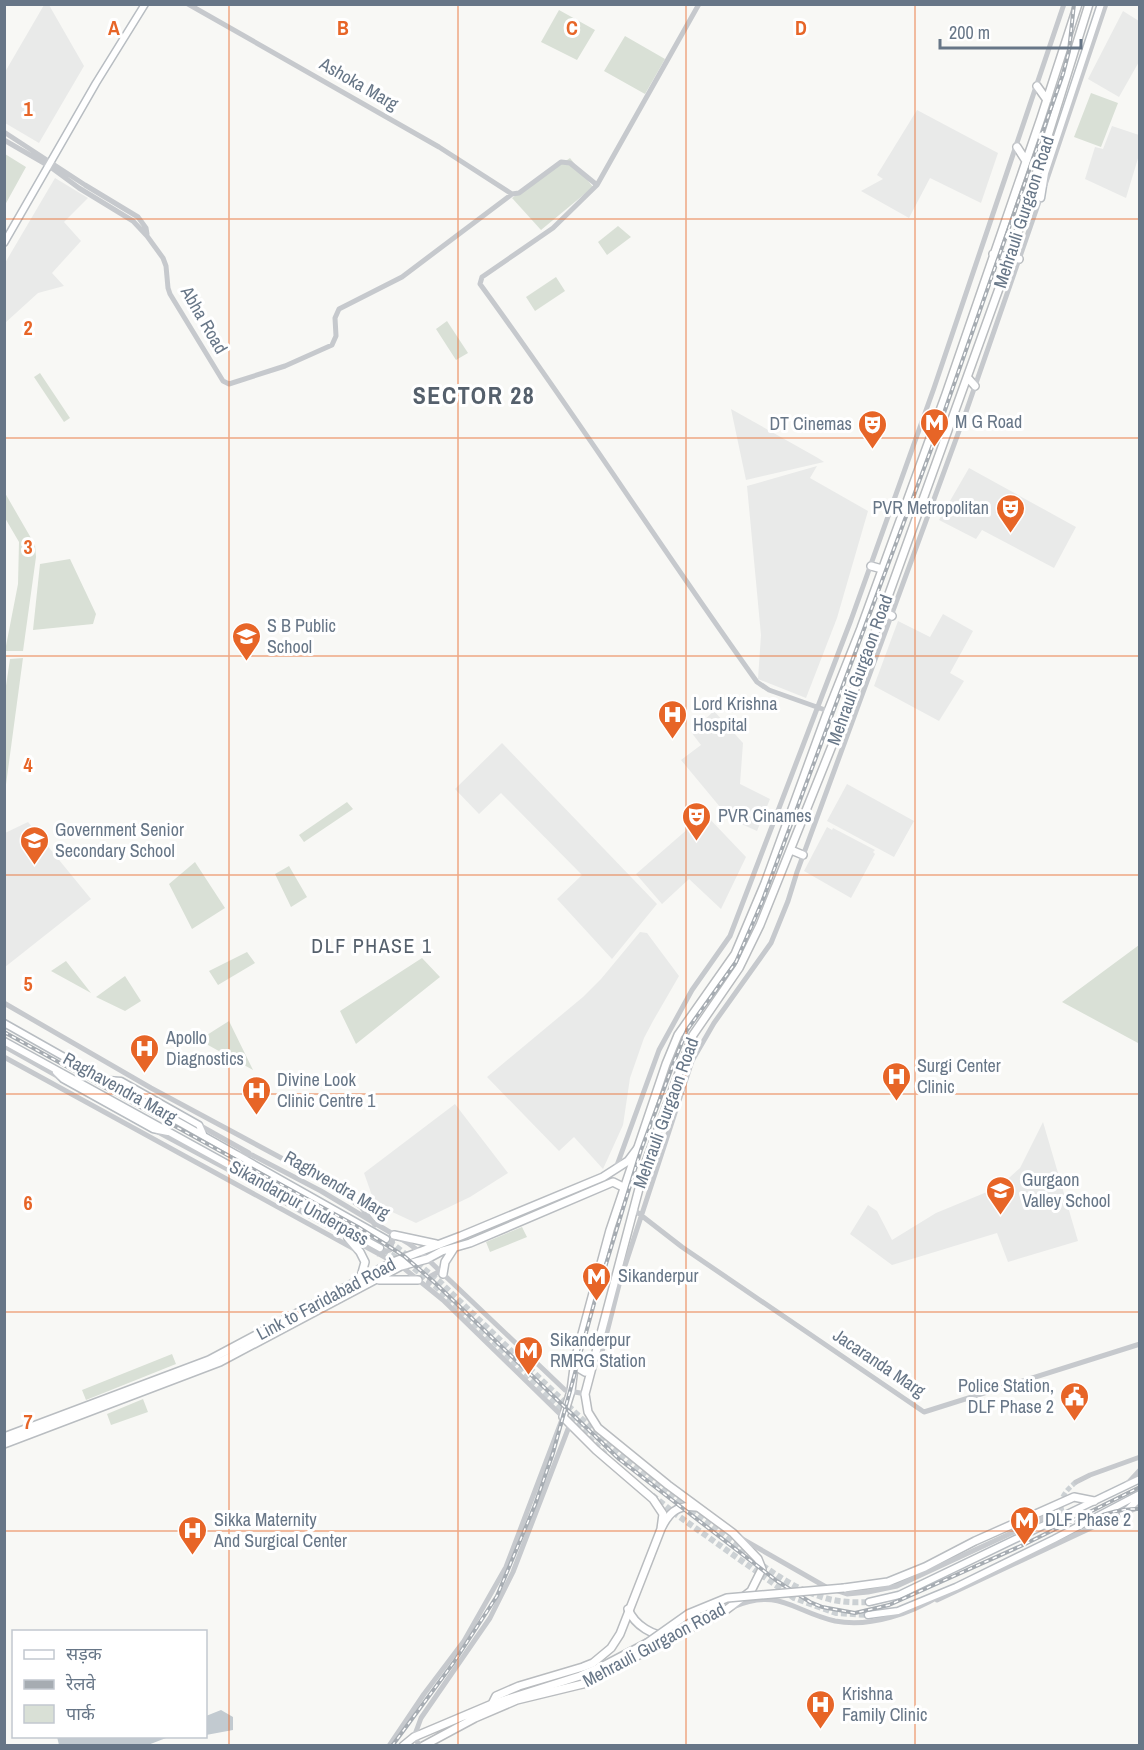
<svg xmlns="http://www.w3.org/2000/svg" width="1144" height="1750" font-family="'Archivo Narrow','Noto Sans Devanagari',sans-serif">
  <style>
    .built { fill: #e9eae9 }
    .green { fill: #d9e0d6 }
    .water { fill: #c2cad0 }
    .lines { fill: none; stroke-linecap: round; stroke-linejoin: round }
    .tertiary-tunnel { stroke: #ccd1d4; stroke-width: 5; stroke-dasharray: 5 2.5; stroke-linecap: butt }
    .secondary-tunnel { stroke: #ccd1d4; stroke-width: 6; stroke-dasharray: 6 3; stroke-linecap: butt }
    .secondary-casing { stroke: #b8bdc2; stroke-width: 9 }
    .primary-casing { stroke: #b9bdc1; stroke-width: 10 }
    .trunk-casing { stroke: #b9bcbf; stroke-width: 10 }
    .tertiary { stroke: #c6c9cd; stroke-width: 5 }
    .secondary { stroke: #fff; stroke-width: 6 }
    .primary { stroke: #fff; stroke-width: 7 }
    .trunk { stroke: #fff; stroke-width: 7 }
    .rail-casing { stroke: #a6acb2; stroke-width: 4 }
    .rail { stroke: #fff; stroke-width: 1.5; stroke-dasharray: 4.5; stroke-linecap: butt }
    .primary-bridge-casing { stroke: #b9bdc1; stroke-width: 10; stroke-linecap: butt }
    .primary-bridge { stroke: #fff; stroke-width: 7 }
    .grid { fill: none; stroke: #e76527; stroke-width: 1.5; stroke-opacity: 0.55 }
    .labels { text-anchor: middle; stroke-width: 6; stroke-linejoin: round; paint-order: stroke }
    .street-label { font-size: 18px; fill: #677687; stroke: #fff }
    .poi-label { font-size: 18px; fill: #677687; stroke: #fff; text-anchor: start }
    .neighbourhood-label { font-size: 20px; letter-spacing: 1.5px; fill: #55606c; stroke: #fff }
    .district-label { font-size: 24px; font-weight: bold; letter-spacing: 1.5px; fill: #55606c; stroke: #fff }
    .grid-label { font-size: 20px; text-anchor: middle; font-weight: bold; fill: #e76527; stroke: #fff; stroke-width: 6; stroke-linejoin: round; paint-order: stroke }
  </style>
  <rect width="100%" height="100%" fill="#f8f8f5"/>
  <path class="built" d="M44 5H49L84 66 39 143 5 123V72Z
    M1123 11 1139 21 1140 60 1119 97 1088 79Z
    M917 110 998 153 981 203 930 178 909 218 861 191 883 179 877 175Z
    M1112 126 1139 135V155L1126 198 1085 179 1095 147 1103 149Z
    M55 178 88 198 64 222 81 241 52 273 64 286 38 293 5 323V263Z
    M731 409 818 458 824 462 746 480Z
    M817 466 810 478 868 511 837 618 806 698 758 679 761 635 747 486Z
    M969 468 1076 527 1054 568 982 530 976 539 939 520Z
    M943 614 973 631 950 673 964 681 939 721 874 686 898 621 930 637Z
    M714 711 743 743 740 784 770 799 757 831 730 819 681 760 701 745 691 732Z
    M502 743 657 904 612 959 557 899 582 875 501 793 479 814 455 789Z
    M847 784 914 821 894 857 827 821Z
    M705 814 746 857 721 909 689 879 662 904 636 874Z
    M28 822 91 899 5 967V833Z
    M827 827 832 830 833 828 875 850 873 852 875 854 851 898 804 871Z
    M640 932 647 933 679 976 653 1021 644 1038 630 1078 623 1125 603 1169 574 1137 559 1151 487 1077 583 997 601 979Z
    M455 1104 508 1173 470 1197 416 1223 375 1204 364 1173Z
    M1043 1122 1078 1241 1008 1262 997 1233 892 1265 850 1234 868 1205 877 1211 892 1240 936 1213 999 1187 1020 1168Z"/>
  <path class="green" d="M559 10 595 30 577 60 541 42Z
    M625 36 665 59 645 94 604 71Z
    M1091 93 1118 103 1101 147 1074 137Z
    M5 154 26 167 5 205Z
    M570 158 593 187 541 230 512 198Z
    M618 226 631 237 607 255 598 242Z
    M556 277 565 291 535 311 526 297Z
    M447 321 468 353 456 360 436 329Z
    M40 373 70 418 64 422 34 377Z
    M5 493 35 545 36 557 23 651H5L18 584 19 542 5 518Z
    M70 559 96 614 93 624 33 630 40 564Z
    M23 658 5 792 4 699 10 659Z
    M347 802 353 809 304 842 299 835Z
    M195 862 225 908 192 929 169 884Z
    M289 866 307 897 291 907 275 874Z
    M1139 945 1140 1040 1138 1043 1062 1002Z
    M247 952 255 963 218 985 209 971Z
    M422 958 440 977 356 1044 340 1011Z
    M66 961 91 993 51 971Z
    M125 976 141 1001 125 1011 96 997Z
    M229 1021 253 1070 199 1040Z
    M522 1227 527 1237 490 1252 486 1242Z
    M172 1354 176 1364 86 1400 82 1390Z
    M143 1399 148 1412 111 1425 107 1414Z"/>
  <path class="water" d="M221 1710 233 1717V1730L206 1735V1716Z
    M57 1737V1736L193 1737 166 1738 148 1745H59Z"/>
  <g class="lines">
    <path class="tertiary-tunnel" d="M1076 1482C1068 1489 1061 1495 1061 1506 1064 1542 1123 1510 1140 1503"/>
    <path class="secondary-tunnel" d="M389 1241 439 1281 613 1449C646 1477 680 1503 715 1529 745 1552 783 1585 819 1596 835 1602 852 1603 869 1602
      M383 1250 410 1265 433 1284 495 1343 606 1455
      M652 1495 677 1515 794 1598 836 1613 868 1615"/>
    <defs>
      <path id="secondary" d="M1041 198 1045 173 1101 4
        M4 243 96 83 145 4
        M4 1023 386 1239
        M4 1041 380 1248
        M56 1072 63 1079 153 1129 168 1132
        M107 1080 121 1081 199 1125 203 1134
        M1123 1514 1140 1498
        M869 1602 899 1595 1140 1479
        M868 1615 898 1611 956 1587 1054 1539 1140 1494"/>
      <path id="primary" d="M871 566 882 569
        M882 611 892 616
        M394 1235 436 1244
        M348 1238 360 1252 365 1262 360 1280
        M443 1274 445 1262 454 1248
        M379 1280H418
        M575 1360 580 1369 585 1372 592 1362
        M4 1437 209 1360 393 1262 461 1236 603 1177 628 1161 637 1149
        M4 1444 220 1362 401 1266 427 1259 442 1251 470 1243 606 1185 613 1182 625 1188
        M662 1527C669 1512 679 1504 696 1507
        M844 1588 888 1582 925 1567 975 1541 1074 1497 1094 1501
        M628 1609C635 1626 653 1636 671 1637
        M492 1704 580 1676 603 1666 647 1643"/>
      <path id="trunk" d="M1037 86 1047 100
        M1017 147 1026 161
        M993 254 1019 259
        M968 378 975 386
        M791 850 803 855
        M403 1746 414 1737 492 1704 496 1696 519 1686 583 1667 593 1663 611 1648 620 1634 661 1529 663 1514 653 1499 596 1450 563 1417 571 1391 575 1360 610 1230 666 1064 678 1035 735 954 765 883 826 716 861 628 946 394 1041 118 1078 4
        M423 1746 475 1718 517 1700 583 1684 605 1674 671 1637 722 1613 751 1591 762 1569 758 1559 733 1533 668 1485 598 1428 588 1412 585 1394 646 1162 693 1035 739 968 760 925 854 691 1010 258 1089 4"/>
    </defs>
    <use href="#secondary" class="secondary-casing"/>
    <use href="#primary" class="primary-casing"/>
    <use href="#trunk" class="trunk-casing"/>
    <path class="tertiary" d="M188 4 439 147 512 194
      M699 4 597 185 553 228 482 277 480 284C576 415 663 551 757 682L769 690 828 711
      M4 132 85 185 138 217 146 228 147 234
      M4 140 49 166 79 188 133 221 147 236 163 258 166 266 168 288 170 294 223 381 229 384 285 366 332 345 336 336 335 318 339 309 402 277 512 194 519 193 561 162 570 163 597 185
      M1045 185 1106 4
      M4 1003 151 1088 326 1182 361 1207 375 1225
      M4 1046 59 1077
      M4 1057 358 1251
      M199 1125 249 1153
      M158 1132 229 1170
      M237 1154 252 1155 321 1191 408 1243 420 1252 565 1390 585 1394
      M226 1165 275 1197 401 1266 443 1300 563 1417 506 1567 464 1641 424 1694 389 1746
      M616 1168 659 1050 692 990 730 936 851 620 934 388 1064 4
      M633 1209 682 1247 924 1412 1140 1344
      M378 1254 390 1250 394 1235
      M427 1287 431 1276 440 1271
      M594 1361 601 1356 620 1281 692 1061 714 1023 771 943 788 901 797 872 966 412 1041 196
      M1076 1482 1090 1475 1140 1457
      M1127 1484 1140 1470
      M737 1536 826 1587 847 1594 868 1592 897 1586 1044 1518H1057
      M937 1600 1110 1519 1140 1507
      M733 1607C779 1587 794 1612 835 1621 871 1628 911 1613 941 1595
      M420 1746 414 1737 421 1718 490 1618 513 1572 570 1424"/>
    <use href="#secondary" class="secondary"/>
    <use href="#primary" class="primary"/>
    <use href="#trunk" class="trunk"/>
    <defs>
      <path id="rail" d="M4 1032 358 1227 404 1256 434 1282 619 1459 777 1581 810 1602 822 1607 855 1613 889 1605 1023 1545 1140 1487
        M1087 1520C1105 1514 1121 1508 1140 1509
        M392 1746 454 1662 497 1596 535 1505 553 1453 595 1300 641 1150 674 1062 687 1030 736 962 762 902 932 447 1063 74 1069 51 1074 4"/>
    </defs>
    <use href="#rail" class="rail-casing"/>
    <use href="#rail" class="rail"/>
    <defs>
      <path id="primary-bridge" d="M647 1643 688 1614 727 1598 844 1588"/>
    </defs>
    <use href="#primary-bridge" class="primary-bridge-casing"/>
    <use href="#primary-bridge" class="primary-bridge"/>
  </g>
  <path class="grid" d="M229 4V1746M458 4V1746M686 4V1746M915 4V1746M4 219H1140M4 438H1140M4 656H1140M4 875H1140M4 1094H1140M4 1312H1140M4 1531H1140"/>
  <defs>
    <symbol id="metro-pin" viewBox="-11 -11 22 30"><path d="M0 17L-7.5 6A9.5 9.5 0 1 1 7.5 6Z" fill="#e76527" stroke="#fff"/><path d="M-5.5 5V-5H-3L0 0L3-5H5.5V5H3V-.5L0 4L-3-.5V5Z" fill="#fff"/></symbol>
    <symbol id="theatre-pin" viewBox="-11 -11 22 30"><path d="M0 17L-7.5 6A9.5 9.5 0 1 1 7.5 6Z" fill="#e76527" stroke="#fff"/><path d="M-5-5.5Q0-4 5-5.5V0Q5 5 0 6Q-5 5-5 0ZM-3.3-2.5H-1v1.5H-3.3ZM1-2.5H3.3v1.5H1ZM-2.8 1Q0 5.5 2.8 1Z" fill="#fff"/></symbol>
    <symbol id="school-pin" viewBox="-11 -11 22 30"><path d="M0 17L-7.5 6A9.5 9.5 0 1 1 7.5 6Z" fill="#e76527" stroke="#fff"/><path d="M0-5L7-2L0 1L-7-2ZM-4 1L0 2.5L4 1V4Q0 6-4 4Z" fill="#fff"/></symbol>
    <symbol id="hospital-pin" viewBox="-11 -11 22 30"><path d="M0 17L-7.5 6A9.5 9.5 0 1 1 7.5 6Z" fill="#e76527" stroke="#fff"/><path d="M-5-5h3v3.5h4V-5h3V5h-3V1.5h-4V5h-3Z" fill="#fff"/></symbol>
    <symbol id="civic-pin" viewBox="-11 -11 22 30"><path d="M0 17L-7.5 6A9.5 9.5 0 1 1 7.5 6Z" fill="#e76527" stroke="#fff"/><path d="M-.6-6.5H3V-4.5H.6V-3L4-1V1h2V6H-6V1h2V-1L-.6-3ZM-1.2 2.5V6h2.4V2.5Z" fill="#fff"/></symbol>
  </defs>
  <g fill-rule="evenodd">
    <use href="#metro-pin" x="918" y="406" width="33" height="45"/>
    <use href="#theatre-pin" x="856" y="408" width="33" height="45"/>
    <use href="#theatre-pin" x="994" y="492" width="33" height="45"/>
    <use href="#school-pin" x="230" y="620" width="33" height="45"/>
    <use href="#hospital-pin" x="656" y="698" width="33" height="45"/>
    <use href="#theatre-pin" x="680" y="800" width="33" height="45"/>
    <use href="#school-pin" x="18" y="824" width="33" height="45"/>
    <use href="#hospital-pin" x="128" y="1032" width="33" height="45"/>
    <use href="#hospital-pin" x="880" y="1060" width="33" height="45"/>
    <use href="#hospital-pin" x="240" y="1074" width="33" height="45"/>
    <use href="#school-pin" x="984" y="1174" width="33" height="45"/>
    <use href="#metro-pin" x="580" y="1260" width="33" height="45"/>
    <use href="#metro-pin" x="512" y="1334" width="33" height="45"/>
    <use href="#civic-pin" x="1058" y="1380" width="33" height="45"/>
    <use href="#metro-pin" x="1008" y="1504" width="33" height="45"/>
    <use href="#hospital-pin" x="176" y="1514" width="33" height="45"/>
    <use href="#hospital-pin" x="804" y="1688" width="33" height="45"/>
  </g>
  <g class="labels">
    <g class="street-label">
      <text transform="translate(359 84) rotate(30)" y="6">Ashoka Marg</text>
      <text transform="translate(1024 212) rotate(-72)" y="6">Mehrauli Gurgaon Road</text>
      <text transform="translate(204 320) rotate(60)" y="6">Abha Road</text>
      <text transform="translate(860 670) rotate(-70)" y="6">Mehrauli Gurgaon Road</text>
      <text transform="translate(120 1088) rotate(29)" y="6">Raghavendra Marg</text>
      <text transform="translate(666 1113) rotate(-70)" y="6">Mehrauli Gurgaon Road</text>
      <text transform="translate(337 1185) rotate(30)" y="6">Raghvendra Marg</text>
      <text transform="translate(299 1203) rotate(29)" y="6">Sikandarpur Underpass</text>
      <text transform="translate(326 1299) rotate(-28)" y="6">Link to Faridabad Road</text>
      <text transform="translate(879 1363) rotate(34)" y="6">Jacaranda Marg</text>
      <text transform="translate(654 1645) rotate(-28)" y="6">Mehrauli Gurgaon Road</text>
    </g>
    <g class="poi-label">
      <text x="955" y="428">M G Road</text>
      <text x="852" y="430" text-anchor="end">DT Cinemas</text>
      <text x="989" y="514" text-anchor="end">PVR Metropolitan</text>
      <text x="267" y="632">S B Public<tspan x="267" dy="21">School</tspan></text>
      <text x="693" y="710">Lord Krishna<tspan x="693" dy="21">Hospital</tspan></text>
      <text x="718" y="822">PVR Cinames</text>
      <text x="55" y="836">Government Senior<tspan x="55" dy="21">Secondary School</tspan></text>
      <text x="166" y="1044">Apollo<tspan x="166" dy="21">Diagnostics</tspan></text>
      <text x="917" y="1072">Surgi Center<tspan x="917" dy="21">Clinic</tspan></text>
      <text x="277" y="1086">Divine Look<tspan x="277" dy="21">Clinic Centre 1</tspan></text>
      <text x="1022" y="1186">Gurgaon<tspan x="1022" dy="21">Valley School</tspan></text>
      <text x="618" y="1282">Sikanderpur</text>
      <text x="550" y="1346">Sikanderpur<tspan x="550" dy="21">RMRG Station</tspan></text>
      <text x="1054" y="1392" text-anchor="end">Police Station,<tspan x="1054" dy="21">DLF Phase 2</tspan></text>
      <text x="214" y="1526">Sikka Maternity<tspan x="214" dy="21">And Surgical Center</tspan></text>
      <text x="1045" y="1526">DLF Phase 2</text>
      <text x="842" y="1700">Krishna<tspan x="842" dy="21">Family Clinic</tspan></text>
    </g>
    <g class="neighbourhood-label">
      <text x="372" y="953">DLF PHASE 1</text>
    </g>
    <g class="district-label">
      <text x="474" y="404">SECTOR 28</text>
    </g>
  </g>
  <g class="grid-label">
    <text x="114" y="35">A</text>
    <text x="343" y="35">B</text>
    <text x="572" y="35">C</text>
    <text x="801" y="35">D</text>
    <text x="28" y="116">1</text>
    <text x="28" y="335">2</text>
    <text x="28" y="554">3</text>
    <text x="28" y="772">4</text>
    <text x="28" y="991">5</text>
    <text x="28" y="1210">6</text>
    <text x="28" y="1429">7</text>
  </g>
  <rect width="1144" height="1750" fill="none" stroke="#677687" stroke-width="12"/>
  <rect x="12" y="1630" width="195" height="108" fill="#ffffff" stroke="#c2c8cf" stroke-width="1.5"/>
  <rect x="24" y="1650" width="30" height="9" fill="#ffffff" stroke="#c2c8cf" stroke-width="1.5"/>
  <text x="66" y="1660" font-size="18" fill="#677687">सड़क</text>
  <rect x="24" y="1680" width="30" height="9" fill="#a6acb2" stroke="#c2c8cf" stroke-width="1.5"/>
  <text x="66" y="1690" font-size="18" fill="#677687">रेलवे</text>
  <rect x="24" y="1705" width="30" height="18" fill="#d9e0d6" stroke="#c2c8cf" stroke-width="1.5"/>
  <text x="66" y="1720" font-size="18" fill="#677687">पार्क</text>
  <path d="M940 39v9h141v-9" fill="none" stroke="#677687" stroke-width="3"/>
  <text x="949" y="39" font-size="18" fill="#677687" stroke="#ffffff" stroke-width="4.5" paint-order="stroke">200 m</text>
</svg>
